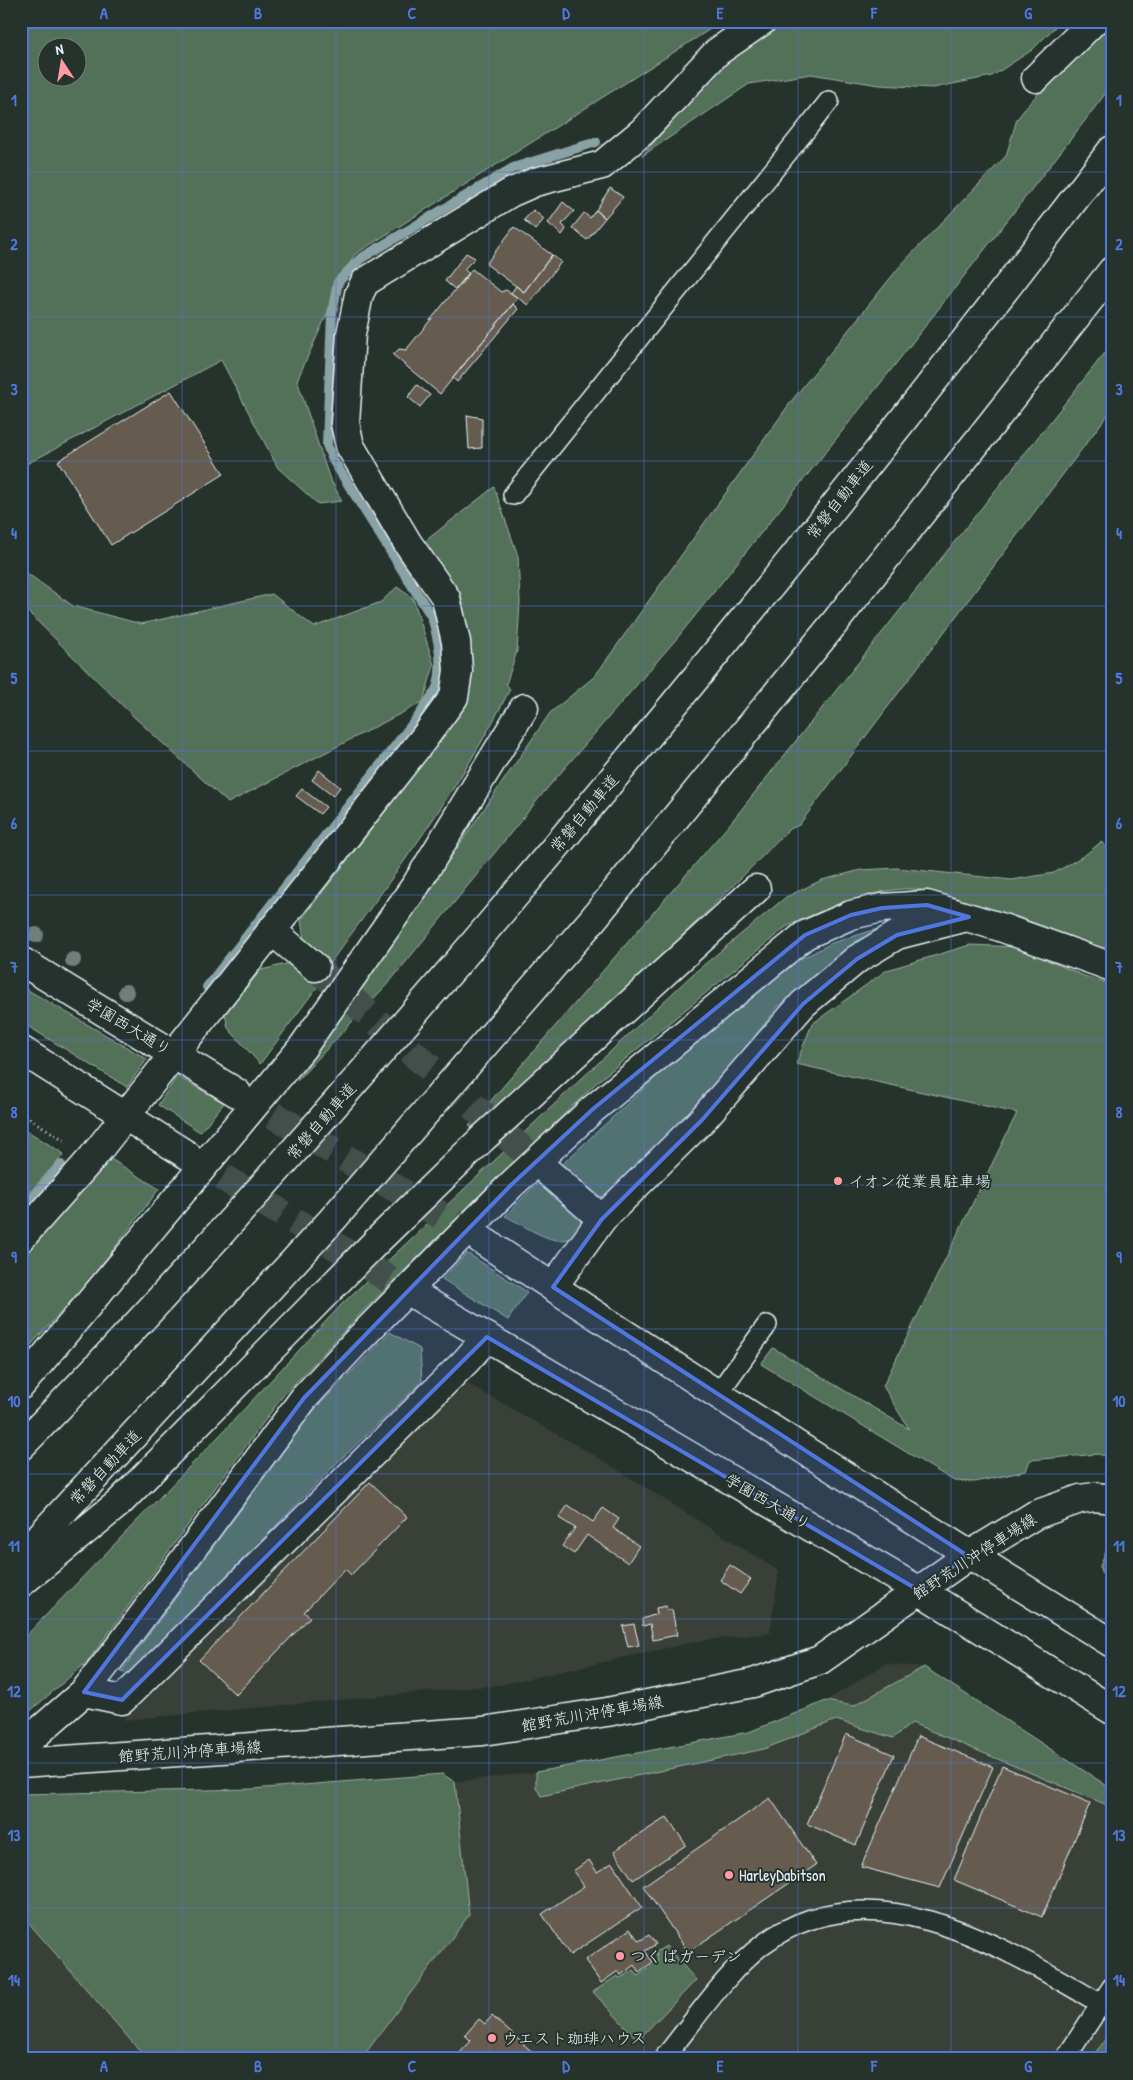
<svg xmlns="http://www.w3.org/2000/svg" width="1133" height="2080" font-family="'Patrick Hand','Klee One',sans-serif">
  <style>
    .built { fill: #393f38 }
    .green { fill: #527058; stroke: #9db0a8; fill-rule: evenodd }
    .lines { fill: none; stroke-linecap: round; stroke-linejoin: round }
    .stream { stroke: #89a2a5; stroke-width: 10 }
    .building { fill: #655b50; stroke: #e8f1f8 }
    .minor-tunnel { stroke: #43504b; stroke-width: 28; stroke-dasharray: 28 14; stroke-linecap: butt }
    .secondary-tunnel { stroke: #43504b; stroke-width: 28; stroke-dasharray: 28 14; stroke-linecap: butt }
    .service-casing { stroke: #e8f1f8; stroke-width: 22 }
    .minor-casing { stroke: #e8f1f8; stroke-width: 31 }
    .secondary-casing { stroke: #e8f1f8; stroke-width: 31 }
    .motorway-casing { stroke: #e8f1f8; stroke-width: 31 }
    .path { stroke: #e8f1f8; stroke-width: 3; stroke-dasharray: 1 4; stroke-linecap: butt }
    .service { stroke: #26332d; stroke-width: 19 }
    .minor { stroke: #26332d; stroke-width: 28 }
    .secondary { stroke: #26332d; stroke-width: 28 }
    .motorway { stroke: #26332d; stroke-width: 28 }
    .tree { fill: #707f79 }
    .marked { fill: #5077e0; fill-opacity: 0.2; stroke: #5077e0; stroke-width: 4; stroke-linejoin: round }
    .grid { fill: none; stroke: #5077e0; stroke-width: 1; stroke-opacity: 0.55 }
    .poi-dot { fill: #ff9aa2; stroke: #26332d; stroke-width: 2 }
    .labels { text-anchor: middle; stroke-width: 4; stroke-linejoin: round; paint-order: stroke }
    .street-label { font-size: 16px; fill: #e8f1f8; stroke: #26332d }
    .poi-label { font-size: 16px; fill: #e8f1f8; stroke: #26332d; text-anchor: start }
    .neatline { fill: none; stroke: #5077e0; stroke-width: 2 }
    .grid-label { font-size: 16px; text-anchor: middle; font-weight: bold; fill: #5077e0 }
  </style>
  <rect width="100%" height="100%" fill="#26332d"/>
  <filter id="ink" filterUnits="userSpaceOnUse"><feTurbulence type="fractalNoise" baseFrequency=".02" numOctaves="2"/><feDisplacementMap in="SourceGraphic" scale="10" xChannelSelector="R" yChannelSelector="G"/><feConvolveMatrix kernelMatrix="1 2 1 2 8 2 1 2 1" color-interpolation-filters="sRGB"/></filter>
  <g filter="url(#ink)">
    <path class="built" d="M465 1382 592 1454 779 1571 770 1633 698 1641 500 1685 123 1720 346 1491Z
      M885 1664 924 1667 1112 1789 1111 2059H361L469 1915 455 1782 536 1772 749 1732 826 1701Z
      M21 1914 38 1930 147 2059H21Z"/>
    <path class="green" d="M21 21H723L354 255 297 380 329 477 342 501 318 504 278 468 221 360 21 467ZM48 48H78V78H48Z
      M787 21H1061L1032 50 992 76 933 88 879 85 811 74 749 84 642 156 722 64Z
      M1112 24V85L1080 127 887 375 678 637 544 792 392 979 297 1081 550 713 595 676 793 399 901 265 1006 156 1017 119 1032 100Z
      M1112 344V409L799 825 788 830C687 934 583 1033 473 1128L469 1126 729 825Z
      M494 487 518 556 520 602 517 651 506 684 510 689C460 789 393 877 327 967L305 946 301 920 433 750 462 705 457 597 424 542Z
      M21 569 73 606 141 624 272 594 314 627 381 602 397 587 413 598 434 665 423 702 228 803 133 716 21 605Z
      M1101 842 1112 851V955C1058 933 1004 909 947 897 936 894 924 890 913 889 875 887 820 911 786 927L596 1083 359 1315 282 1397 88 1661 21 1719V1641L222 1433 343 1303 694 973 786 897 822 880 861 870 897 868 1012 880 1054 873 1085 855Z
      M906 920 832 964 778 1007 736 1060 612 1196 589 1197 558 1168 656 1077 797 961 832 943Z
      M970 945 1018 947 1084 976 1112 984V1458L1098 1454 1030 1460 1026 1471 975 1482 954 1481 761 1364 773 1348 909 1429 883 1386 1017 1113 796 1064 812 1024 887 970Z
      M291 963 317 987 260 1064 228 1028 225 1014 261 970Z
      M21 986 147 1059 127 1087 21 1022Z
      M177 1076 224 1103 200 1132 158 1105Z
      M21 1127 64 1154 21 1202Z
      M111 1159 159 1189 91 1279 21 1356V1258Z
      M540 1180 576 1213 581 1220C571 1262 529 1227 505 1216Z
      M467 1253 527 1292 508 1320 442 1279Z
      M390 1332 420 1349 422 1382 336 1464 131 1675 121 1672 314 1410Z
      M1112 1536V1579L1101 1573 1100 1566Z
      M924 1667 1112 1789V1807L912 1723 893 1738 836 1720 764 1749 541 1796 536 1787V1772L749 1732 826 1701 853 1706Z
      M442 1774 455 1782 469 1915 361 2059H147L21 1914V1794L252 1789Z
      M666 1946 696 1980 638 2040 593 1992 617 1976 620 1978 634 1970 638 1976 658 1961 656 1952Z
      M1112 2025 1111 2059H1090L1103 2043Z"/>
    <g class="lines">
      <path class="stream" d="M207 987 421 713C426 704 435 694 438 685 444 663 438 638 432 617L333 460 327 445 332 313 338 282 360 259 513 168 596 142
        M21 1211 61 1165"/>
    </g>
    <path class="building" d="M610 188 623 197 605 218 596 210Z
      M563 202 574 211 562 224 566 229 562 235 548 223Z
      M533 210 544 219 535 230 524 220Z
      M596 210 605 218 587 240 572 228 584 213 590 218Z
      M514 227 552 255 524 292 486 264Z
      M466 253 475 258 464 269 469 274 456 290 445 281Z
      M552 255 561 262 528 305 511 293 516 286 524 292Z
      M472 269 501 292 506 290 518 298 440 394 393 355 399 349 406 350Z
      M513 304 518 309 457 382 453 378Z
      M417 385 430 395 420 407 408 397Z
      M171 391 224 474 111 545 58 461Z
      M467 415 482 418V448L469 449Z
      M319 770 340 787 333 796 312 780Z
      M302 789 326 807 320 814 296 796Z
      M370 1482 407 1517 351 1575 345 1569 304 1612 310 1617 236 1695 199 1660Z
      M568 1505 593 1522 603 1508 619 1519 613 1528 639 1546 628 1563 587 1535 574 1554 562 1546 575 1528 559 1518Z
      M730 1565 751 1579 740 1594 720 1580Z
      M666 1606 667 1610H672L677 1635 653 1640 650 1624 643 1626 642 1619 657 1614 656 1608Z
      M634 1624 639 1645 628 1647 623 1626Z
      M846 1734 894 1755 856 1845 807 1824Z
      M918 1736 993 1767 940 1888 861 1867Z
      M1002 1766 1090 1803 1042 1917 954 1880Z
      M770 1798 816 1865 688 1952 643 1886Z
      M667 1817 686 1845 633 1880 614 1851Z
      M589 1860 597 1872 612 1863 642 1907 570 1955 542 1914 584 1886 573 1871Z
      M630 1929 639 1941 649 1935 656 1944 645 1951 653 1962 639 1972 634 1965 621 1975 618 1971 601 1983 585 1960Z
      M492 2016 540 2059H454L471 2041 465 2035 479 2019 485 2024Z"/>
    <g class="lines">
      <path class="minor-tunnel" d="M315 967 549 1173"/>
      <path class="secondary-tunnel" d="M237 1093 480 1239
        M187 1155 420 1298"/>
      <defs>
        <path id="service" d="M513 495 829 101
          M717 1395 767 1325
          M663 2059C693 2023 726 1972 762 1945 869 1863 1005 1948 1101 2004
          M1065 2059 1112 1987"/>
        <path id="minor" d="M271 930 315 967
          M549 1173 602 1219
          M21 1238 92 1158 424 738 454 697 458 671 456 642 446 598 407 542 350 446 345 423 351 334 359 294 365 282 510 193 535 182 602 165 642 132 717 52 762 21
          M553 1287 602 1219 702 1120 803 1004 857 959 897 935 967 917
          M84 1692 122 1700 466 1361 487 1337
          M21 1747 84 1692 123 1642 304 1398 355 1343 511 1185 593 1109 805 935 851 915 882 908 927 905 1000 927 1112 967"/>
        <path id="secondary" d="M21 961 237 1093
          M21 1050 187 1155
          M480 1239C689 1377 899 1512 1112 1643
          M420 1298 920 1591 1112 1710
          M21 1763 483 1731 607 1712 753 1683 820 1660 968 1556 1035 1515 1080 1499 1095 1497 1112 1499"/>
        <path id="motorway" d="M1036 78 1094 21
          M21 1385 302 1048 416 885 524 708
          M21 1446C158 1306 288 1159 416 1011 657 732 888 444 1112 150
          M21 1557 332 1220 589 924 836 621 1112 271
          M21 1583 119 1503 377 1241 483 1138 756 889"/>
      </defs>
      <use href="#service" class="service-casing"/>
      <use href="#minor" class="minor-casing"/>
      <use href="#secondary" class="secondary-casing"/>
      <use href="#motorway" class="motorway-casing"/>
      <path class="path" d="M21 1113 67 1142"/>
      <use href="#service" class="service"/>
      <use href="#minor" class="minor"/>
      <use href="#secondary" class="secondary"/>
      <use href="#motorway" class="motorway"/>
    </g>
    <g class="tree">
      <circle cx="36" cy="935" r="8"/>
      <circle cx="73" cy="960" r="8"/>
      <circle cx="126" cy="992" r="8"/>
    </g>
  </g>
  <path class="marked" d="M927 905 969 917 897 935 857 959 803 1004 702 1120 602 1219 553 1287 968 1556 920 1591 487 1337 122 1700 84 1692 304 1398 511 1185 593 1109 805 935 851 915 882 908Z"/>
  <path class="grid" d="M182 21V2059M336 21V2059M489 21V2059M644 21V2059M798 21V2059M951 21V2059M21 172H1112M21 317H1112M21 461H1112M21 606H1112M21 751H1112M21 895H1112M21 1040H1112M21 1185H1112M21 1329H1112M21 1474H1112M21 1619H1112M21 1763H1112M21 1908H1112"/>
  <g class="poi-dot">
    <circle cx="838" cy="1181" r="5"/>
    <circle cx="729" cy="1875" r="5"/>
    <circle cx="620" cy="1956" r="5"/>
    <circle cx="492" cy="2038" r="5"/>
  </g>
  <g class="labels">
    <g class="street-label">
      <text transform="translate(839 499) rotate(-52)" y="6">常磐自動車道</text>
      <text transform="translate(584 813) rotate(-50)" y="6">常磐自動車道</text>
      <text transform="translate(129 1026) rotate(31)" y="6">学園西大通り</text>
      <text transform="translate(321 1121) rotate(-49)" y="6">常磐自動車道</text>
      <text transform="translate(105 1467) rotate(-47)" y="6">常磐自動車道</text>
      <text transform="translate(768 1501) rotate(30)" y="6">学園西大通り</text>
      <text transform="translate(974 1556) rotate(-33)" y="6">館野荒川沖停車場線</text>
      <text transform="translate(592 1713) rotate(-10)" y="6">館野荒川沖停車場線</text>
      <text transform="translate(190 1751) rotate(-4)" y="6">館野荒川沖停車場線</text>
    </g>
    <g class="poi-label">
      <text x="848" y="1187">イオン従業員駐車場</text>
      <text x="739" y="1881">HarleyDabitson</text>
      <text x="630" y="1962">つくばガーデン</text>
      <text x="502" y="2044">ウエスト珈琲ハウス</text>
    </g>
  </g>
  <rect width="1133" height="2080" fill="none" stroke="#26332d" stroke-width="55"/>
  <g transform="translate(62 62) rotate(348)"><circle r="24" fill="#26332d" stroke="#747f7e"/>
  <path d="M0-4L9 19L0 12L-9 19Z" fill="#ff9aa2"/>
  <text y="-8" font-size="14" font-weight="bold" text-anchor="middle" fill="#e8f1f8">N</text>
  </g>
  <rect x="28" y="28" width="1078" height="2024" class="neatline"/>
  <g class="grid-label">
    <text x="104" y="19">A</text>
    <text x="258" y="19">B</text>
    <text x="412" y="19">C</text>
    <text x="566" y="19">D</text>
    <text x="720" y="19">E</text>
    <text x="874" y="19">F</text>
    <text x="1028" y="19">G</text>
    <text x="14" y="106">1</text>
    <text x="1119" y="106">1</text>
    <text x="14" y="250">2</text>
    <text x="1119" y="250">2</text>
    <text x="14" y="395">3</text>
    <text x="1119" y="395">3</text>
    <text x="14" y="539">4</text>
    <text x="1119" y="539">4</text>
    <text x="14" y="684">5</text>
    <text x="1119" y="684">5</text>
    <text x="14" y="829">6</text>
    <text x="1119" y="829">6</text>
    <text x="14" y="973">7</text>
    <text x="1119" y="973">7</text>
    <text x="14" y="1118">8</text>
    <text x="1119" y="1118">8</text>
    <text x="14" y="1263">9</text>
    <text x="1119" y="1263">9</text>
    <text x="14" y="1407">10</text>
    <text x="1119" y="1407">10</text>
    <text x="14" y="1552">11</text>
    <text x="1119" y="1552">11</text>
    <text x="14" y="1697">12</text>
    <text x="1119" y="1697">12</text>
    <text x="14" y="1841">13</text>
    <text x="1119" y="1841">13</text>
    <text x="14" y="1986">14</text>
    <text x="1119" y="1986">14</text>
    <text x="104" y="2072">A</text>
    <text x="258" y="2072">B</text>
    <text x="412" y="2072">C</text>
    <text x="566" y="2072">D</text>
    <text x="720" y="2072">E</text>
    <text x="874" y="2072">F</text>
    <text x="1028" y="2072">G</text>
  </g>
</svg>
